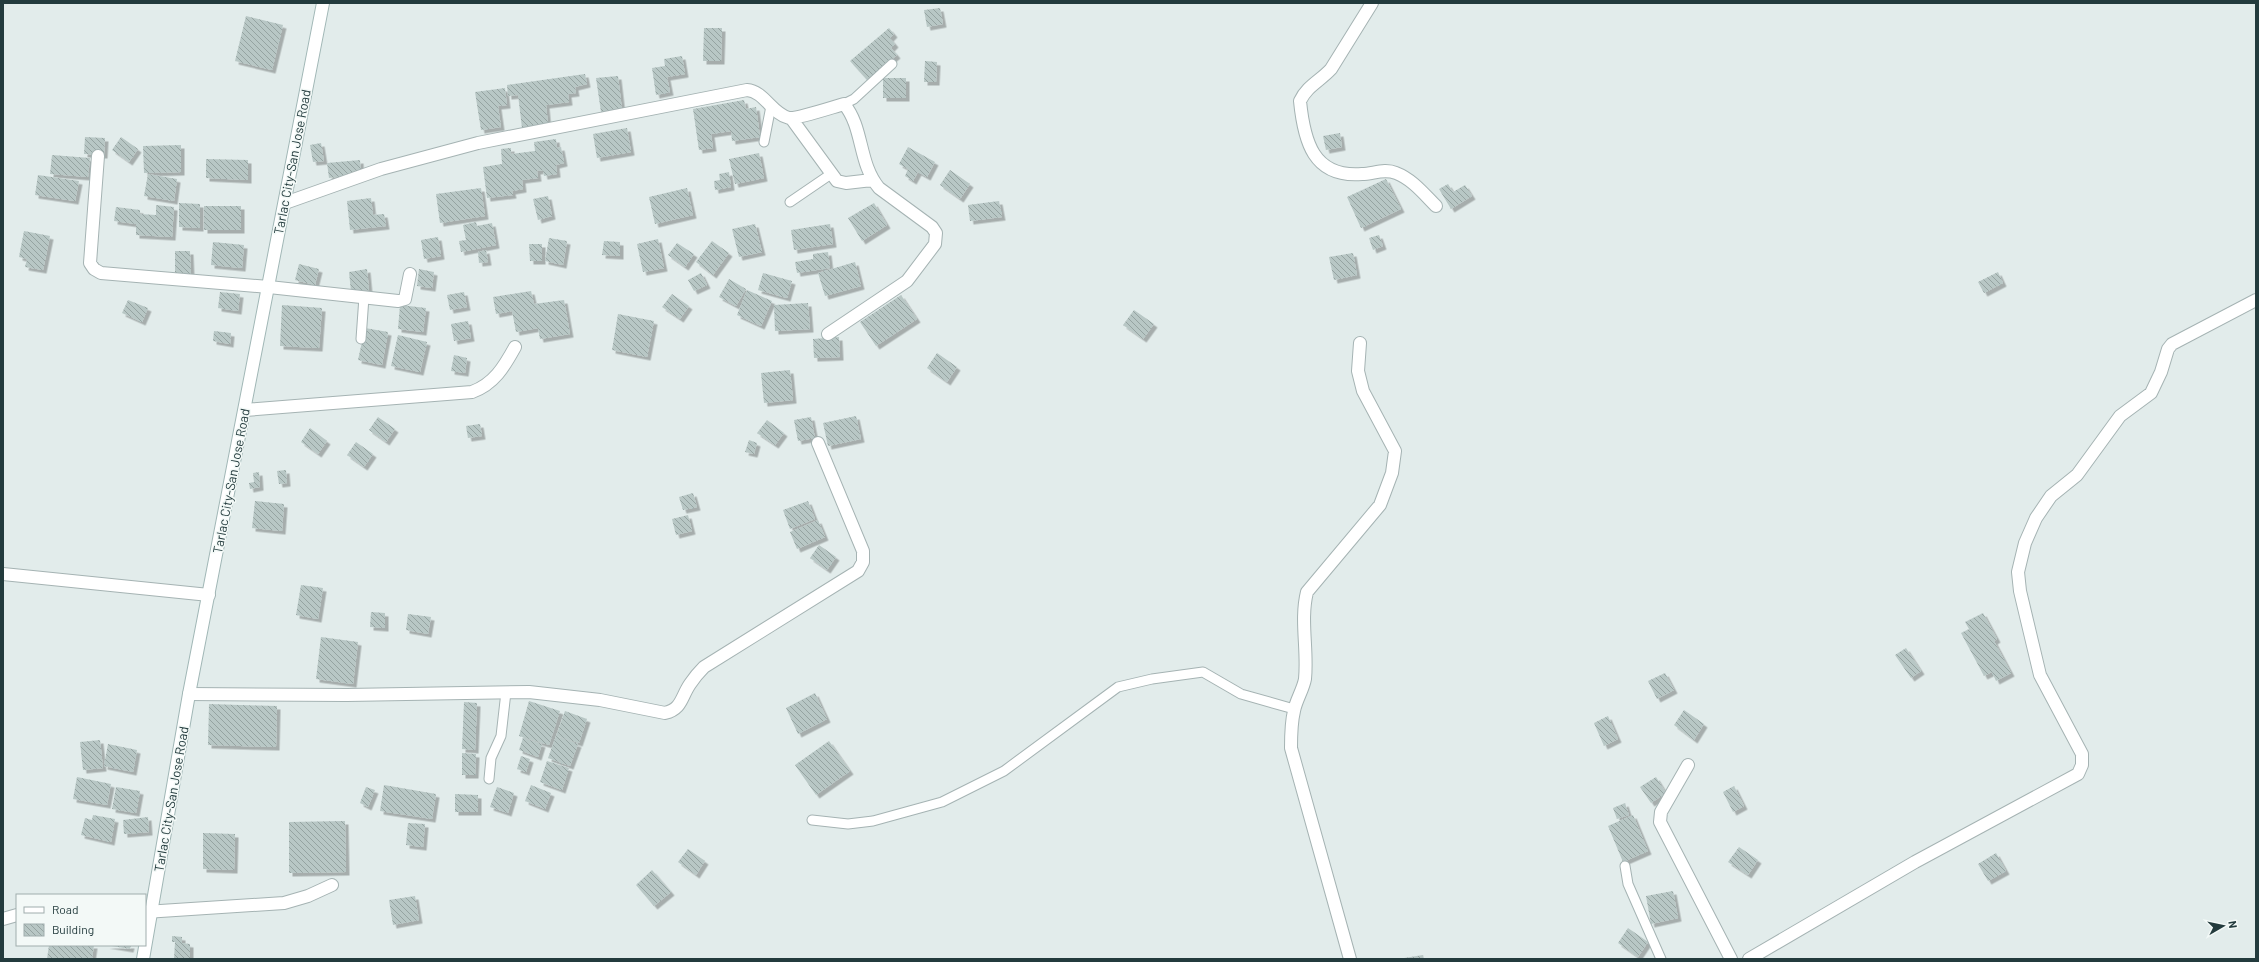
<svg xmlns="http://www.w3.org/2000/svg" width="2259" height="962" font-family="Barlow,sans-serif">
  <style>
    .building { fill: url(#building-back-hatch); filter: url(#shadow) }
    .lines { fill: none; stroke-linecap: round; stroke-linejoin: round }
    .service-casing { stroke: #a5b3b3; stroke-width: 11 }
    .minor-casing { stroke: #a5b3b3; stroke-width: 14 }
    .secondary-casing { stroke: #a1b7b6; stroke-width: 14 }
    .service { stroke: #fff; stroke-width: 9 }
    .minor { stroke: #fff; stroke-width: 12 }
    .secondary { stroke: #fff; stroke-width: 12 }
    .labels { text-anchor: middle; stroke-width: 3; stroke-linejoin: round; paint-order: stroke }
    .street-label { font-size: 13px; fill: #233b3d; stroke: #f3f9f7 }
  </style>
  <defs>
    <pattern id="building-back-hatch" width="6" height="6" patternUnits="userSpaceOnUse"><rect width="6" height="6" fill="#b8c7c5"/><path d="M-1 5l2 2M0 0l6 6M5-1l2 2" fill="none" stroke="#95a3a1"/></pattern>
    <filter id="shadow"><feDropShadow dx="3.5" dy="3.5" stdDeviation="0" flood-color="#0004"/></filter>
  </defs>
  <rect width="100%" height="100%" fill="#e2eceb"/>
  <path class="building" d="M940 8 943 24 927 27 924 10Z
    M246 16 283 25 272 70 235 61Z
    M704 28H722L721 61H703Z
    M889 28 894 34 890 38 895 44 891 48 897 55 867 80 850 61Z
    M682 56 685 74 667 77 670 92 656 95 652 68 665 66 664 59Z
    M925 61 937 62 936 82H924Z
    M585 74 587 84 575 87 576 93 568 94 569 102 546 105 548 125 522 128 518 95 508 96 507 85Z
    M618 76 622 110 601 112 596 78Z
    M883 78H906V98H883Z
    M505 88 507 105 498 106 501 127 481 130 475 92Z
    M744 100 746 109 756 107 760 137 732 141 731 131 711 134 713 148 699 150 693 109Z
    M627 128 631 152 597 158 593 134Z
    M1340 133 1342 147 1326 150 1323 136Z
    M85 137 105 138 104 155 84 154Z
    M121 137 138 149 129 162 112 150Z
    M556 139 557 148 561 147 564 163 556 165 557 174 544 176 543 170 537 171 538 178 522 180 523 189 512 191 513 195 487 198 483 167 502 164 501 149 511 148V154L535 151 534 142Z
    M321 143 324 161 313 162 310 145Z
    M181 145V172L144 173 143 146Z
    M908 147 935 162 927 177 918 172 913 181 905 176 908 169 899 164Z
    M759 153 764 178 735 184 729 159Z
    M52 155 90 158 88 177 50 174Z
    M206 159 248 160V180L206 178Z
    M360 160 361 174 329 178 327 163Z
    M950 170 970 184 960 199 940 185Z
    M729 172 731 187 715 190 714 181 720 180 719 174Z
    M148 174 177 179 174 201 144 196Z
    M38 175 79 181 75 201 35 195Z
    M1386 179 1401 209 1361 228 1347 197Z
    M1448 184 1453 192 1465 185 1472 196 1451 209 1439 189Z
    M481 188 485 216 440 223 436 194Z
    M687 188 693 215 655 224 649 197Z
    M548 196 552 216 538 220 533 199Z
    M371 198 373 215 384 214 386 226 350 230 347 201Z
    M999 201 1002 217 970 221 968 205Z
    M179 203 200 204V228L179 227Z
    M874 203 887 225 862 241 848 218Z
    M156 205 174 207 172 237 136 235V224L114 221 116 207 140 210V214L156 215Z
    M204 206H241V230H204Z
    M476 222 477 226 492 223 496 245 461 252 459 241 466 240 463 225Z
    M755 224 762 252 739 257 732 229Z
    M830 224 833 244 794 250 791 230Z
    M24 231 50 236 43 270 25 267 27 259 19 257Z
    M1379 235 1383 246 1373 250 1369 238Z
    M438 237 441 256 424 259 421 240Z
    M549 238 567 241 563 265 545 261Z
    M658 239 664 268 643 272 637 244Z
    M604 241 620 242V256L602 255Z
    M712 241 729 253 713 275 696 262Z
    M213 242 244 245 242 268 211 265Z
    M677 243 694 254 685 267 668 255Z
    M529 244H542V261H530Z
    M486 250 488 262 479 263 478 252Z
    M175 251H190L191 275H175Z
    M828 252 830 268 797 273 795 262 813 259V254Z
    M1353 253 1357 275 1334 280 1329 257Z
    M855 262 861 286 825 296 818 273Z
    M299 264 319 269 315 285 295 280Z
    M367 269 369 290 351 292 349 272Z
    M419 269 434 272 432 288 417 286Z
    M1998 272 2003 283 1984 293 1978 282Z
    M701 273 707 285 694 291 688 280Z
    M763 273 792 281 787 298 758 290Z
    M729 279 746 289 736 306 719 297Z
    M747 290 772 301 761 326 737 315Z
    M531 291 534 304 564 300 570 334 540 339 538 328 516 332 512 311 496 314 493 297Z
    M220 292 240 294 238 311 218 308Z
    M464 292 467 307 450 310 447 295Z
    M672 294 689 306 680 319 662 307Z
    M901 295 917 319 876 346 860 322Z
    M128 300 148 308 142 322 122 313Z
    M808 303 810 329 775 331 774 305Z
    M282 305 322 308 319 348 280 346Z
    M400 305 426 308 423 332 398 329Z
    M1134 310 1154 324 1143 339 1123 325Z
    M618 314 654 321 647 357 612 350Z
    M468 321 471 338 454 341 451 324Z
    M365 328 388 332 382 365 358 360Z
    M214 331 231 333 230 344 213 341Z
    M398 335 427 342 420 372 391 366Z
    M839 337 840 357 814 358 813 339Z
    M937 353 957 367 947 382 927 368Z
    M454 355 467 358 465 373 451 371Z
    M790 370 793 400 764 403 761 373Z
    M856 416 861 439 828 446 823 423Z
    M378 417 395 429 386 442 369 430Z
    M811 417 815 438 798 441 794 420Z
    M767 420 784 433 775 445 757 433Z
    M480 424 482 436 468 438 466 426Z
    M310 428 327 441 318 454 301 442Z
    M749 440 757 443 754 454 745 452Z
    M356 442 373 454 364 467 347 455Z
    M286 470 287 483 279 484 277 471Z
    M259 472 260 487 250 489 249 483 254 482 253 473Z
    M693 493 697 507 683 510 679 497Z
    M255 501 284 504 282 531 252 528Z
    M808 501 815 519 790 529 783 510Z
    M688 515 692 531 676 535 672 519Z
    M818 520 825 537 797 549 790 532Z
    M819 545 836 557 827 570 810 558Z
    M301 585 323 588 318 619 296 615Z
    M371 612 385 613V628L370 627Z
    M1983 613 1997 639 1994 641 2011 673 1996 681 1992 672 1984 676 1961 633 1969 629 1965 622Z
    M408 614 431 617 428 634 406 630Z
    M321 637 358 642 353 684 316 679Z
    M1906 648 1921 671 1911 678 1895 655Z
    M1665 673 1674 690 1657 699 1648 681Z
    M815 693 827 719 798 734 786 708Z
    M529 701 560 711 549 745 519 736Z
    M464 702 477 703 475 750 462 749Z
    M209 704 277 706 276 747 208 745Z
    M1684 710 1704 724 1694 740 1674 725Z
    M565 711 587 719 579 743 556 736Z
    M1608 716 1618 739 1604 746 1594 723Z
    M556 736 578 744 570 766 548 758Z
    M523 738 542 744 538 757 519 750Z
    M100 740 103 768 83 770 80 742Z
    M829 741 850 771 816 795 795 765Z
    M108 744 137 750 133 772 104 766Z
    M462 753 476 754 475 775H462Z
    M521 756 530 759 526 772 517 769Z
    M547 761 569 768 562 790 540 782Z
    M77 777 111 784 107 805 73 799Z
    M1656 777 1666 793 1651 803 1640 787Z
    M384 785 436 794 432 819 380 811Z
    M531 785 551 793 545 809 525 801Z
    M1734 786 1744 806 1733 812 1723 792Z
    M116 787 140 791 136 813 112 809Z
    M366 787 375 790 368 807 360 803Z
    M497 787 514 793 508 813 490 807Z
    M455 794 478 795V812H455Z
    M1625 803 1629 815 1617 819 1613 808Z
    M93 815 115 819 111 842 81 835 85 818 92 820Z
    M1633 815 1648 851 1623 862 1608 826Z
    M148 817 149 832 124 834 123 820Z
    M345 821 346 872 289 873V822Z
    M408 823 425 824 423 847 406 845Z
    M203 833 235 834 234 870 203 869Z
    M1739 847 1758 860 1748 875 1728 862Z
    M688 849 705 861 696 875 678 862Z
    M1996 853 2006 871 1988 881 1978 864Z
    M652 870 671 892 654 906 636 885Z
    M1673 891 1678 918 1651 924 1646 896Z
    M415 896 419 920 393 925 389 900Z
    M1628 928 1648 942 1638 957 1618 943Z
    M172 936 182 937V943L190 944V959H174L175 942H172Z
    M49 945H94L92 959H47Z
    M106 945H131L130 949Z
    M1423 955 1424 959H1404V958Z"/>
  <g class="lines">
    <defs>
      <path id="service" d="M844 104 854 99 892 64
        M764 142 771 106
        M790 202 831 174
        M361 339 364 297
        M489 779 491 758 501 736 506 692
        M812 820 848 824 873 821 942 802 1004 771 1118 687 1152 679 1203 672 1241 694 1294 709
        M1625 866 1628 884 1661 959"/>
      <path id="minor" d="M1372 3 1331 69C1320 81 1307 86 1300 101 1304 141 1313 178 1362 174 1373 174 1384 168 1396 173 1412 179 1424 194 1436 206
        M791 118 837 181 846 183 872 180
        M98 156 90 263 94 269 101 273 269 287 398 301 405 299 410 274
        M285 203 381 169 478 143 747 90C764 91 772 114 789 118 797 119 833 107 844 104 864 128 858 163 879 188L932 227 936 233 935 244 907 281 828 334
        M245 410 472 392C494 384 504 367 515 347
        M3 574 209 595
        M189 694 347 695 529 692 600 700 665 713C682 709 681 697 690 684 694 678 699 672 704 667L858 571 863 562V551L818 443
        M1688 765 1661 812 1660 822 1731 959
        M145 912 284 903 308 896 332 885
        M3 919 17 915
        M1350 959 1291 748C1291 735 1291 723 1294 711 1296 700 1303 690 1305 679 1308 650 1300 620 1307 592L1380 505 1392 473 1395 451 1363 391 1358 371 1360 343
        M1749 959 1915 862 2078 774 2082 765V754L2040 675 2020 591 2018 572 2025 543 2036 518 2051 496 2077 475 2120 416 2151 393 2161 372 2168 349 2172 344 2256 300"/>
      <path id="secondary" d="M143 959 189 694 323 3"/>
    </defs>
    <use href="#service" class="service-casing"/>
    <use href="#minor" class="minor-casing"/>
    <use href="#secondary" class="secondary-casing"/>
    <use href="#service" class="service"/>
    <use href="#minor" class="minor"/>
    <use href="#secondary" class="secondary"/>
  </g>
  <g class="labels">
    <g class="street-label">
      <text transform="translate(292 162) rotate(-79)" y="5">Tarlac City-San Jose Road</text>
      <text transform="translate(231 481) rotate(-79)" y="5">Tarlac City-San Jose Road</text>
      <text transform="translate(171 799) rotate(-80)" y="5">Tarlac City-San Jose Road</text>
    </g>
  </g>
  <rect width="2259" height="962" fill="none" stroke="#233b3d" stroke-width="8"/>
  <rect x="16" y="894" width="130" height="52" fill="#f3f9f7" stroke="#a0adad"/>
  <rect x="24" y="907" width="20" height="6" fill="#ffffff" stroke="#a0adad"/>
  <text x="52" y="914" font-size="12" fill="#233b3d">Road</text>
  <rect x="24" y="924" width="20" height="12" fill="url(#building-back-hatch)" stroke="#a0adad"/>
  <text x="52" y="934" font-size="12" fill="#233b3d">Building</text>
  <g transform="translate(2223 926) rotate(81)" stroke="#f3f9f7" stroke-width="3" paint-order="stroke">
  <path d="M0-3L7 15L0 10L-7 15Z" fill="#233b3d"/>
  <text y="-6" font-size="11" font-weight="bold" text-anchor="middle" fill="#233b3d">N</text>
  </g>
</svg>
